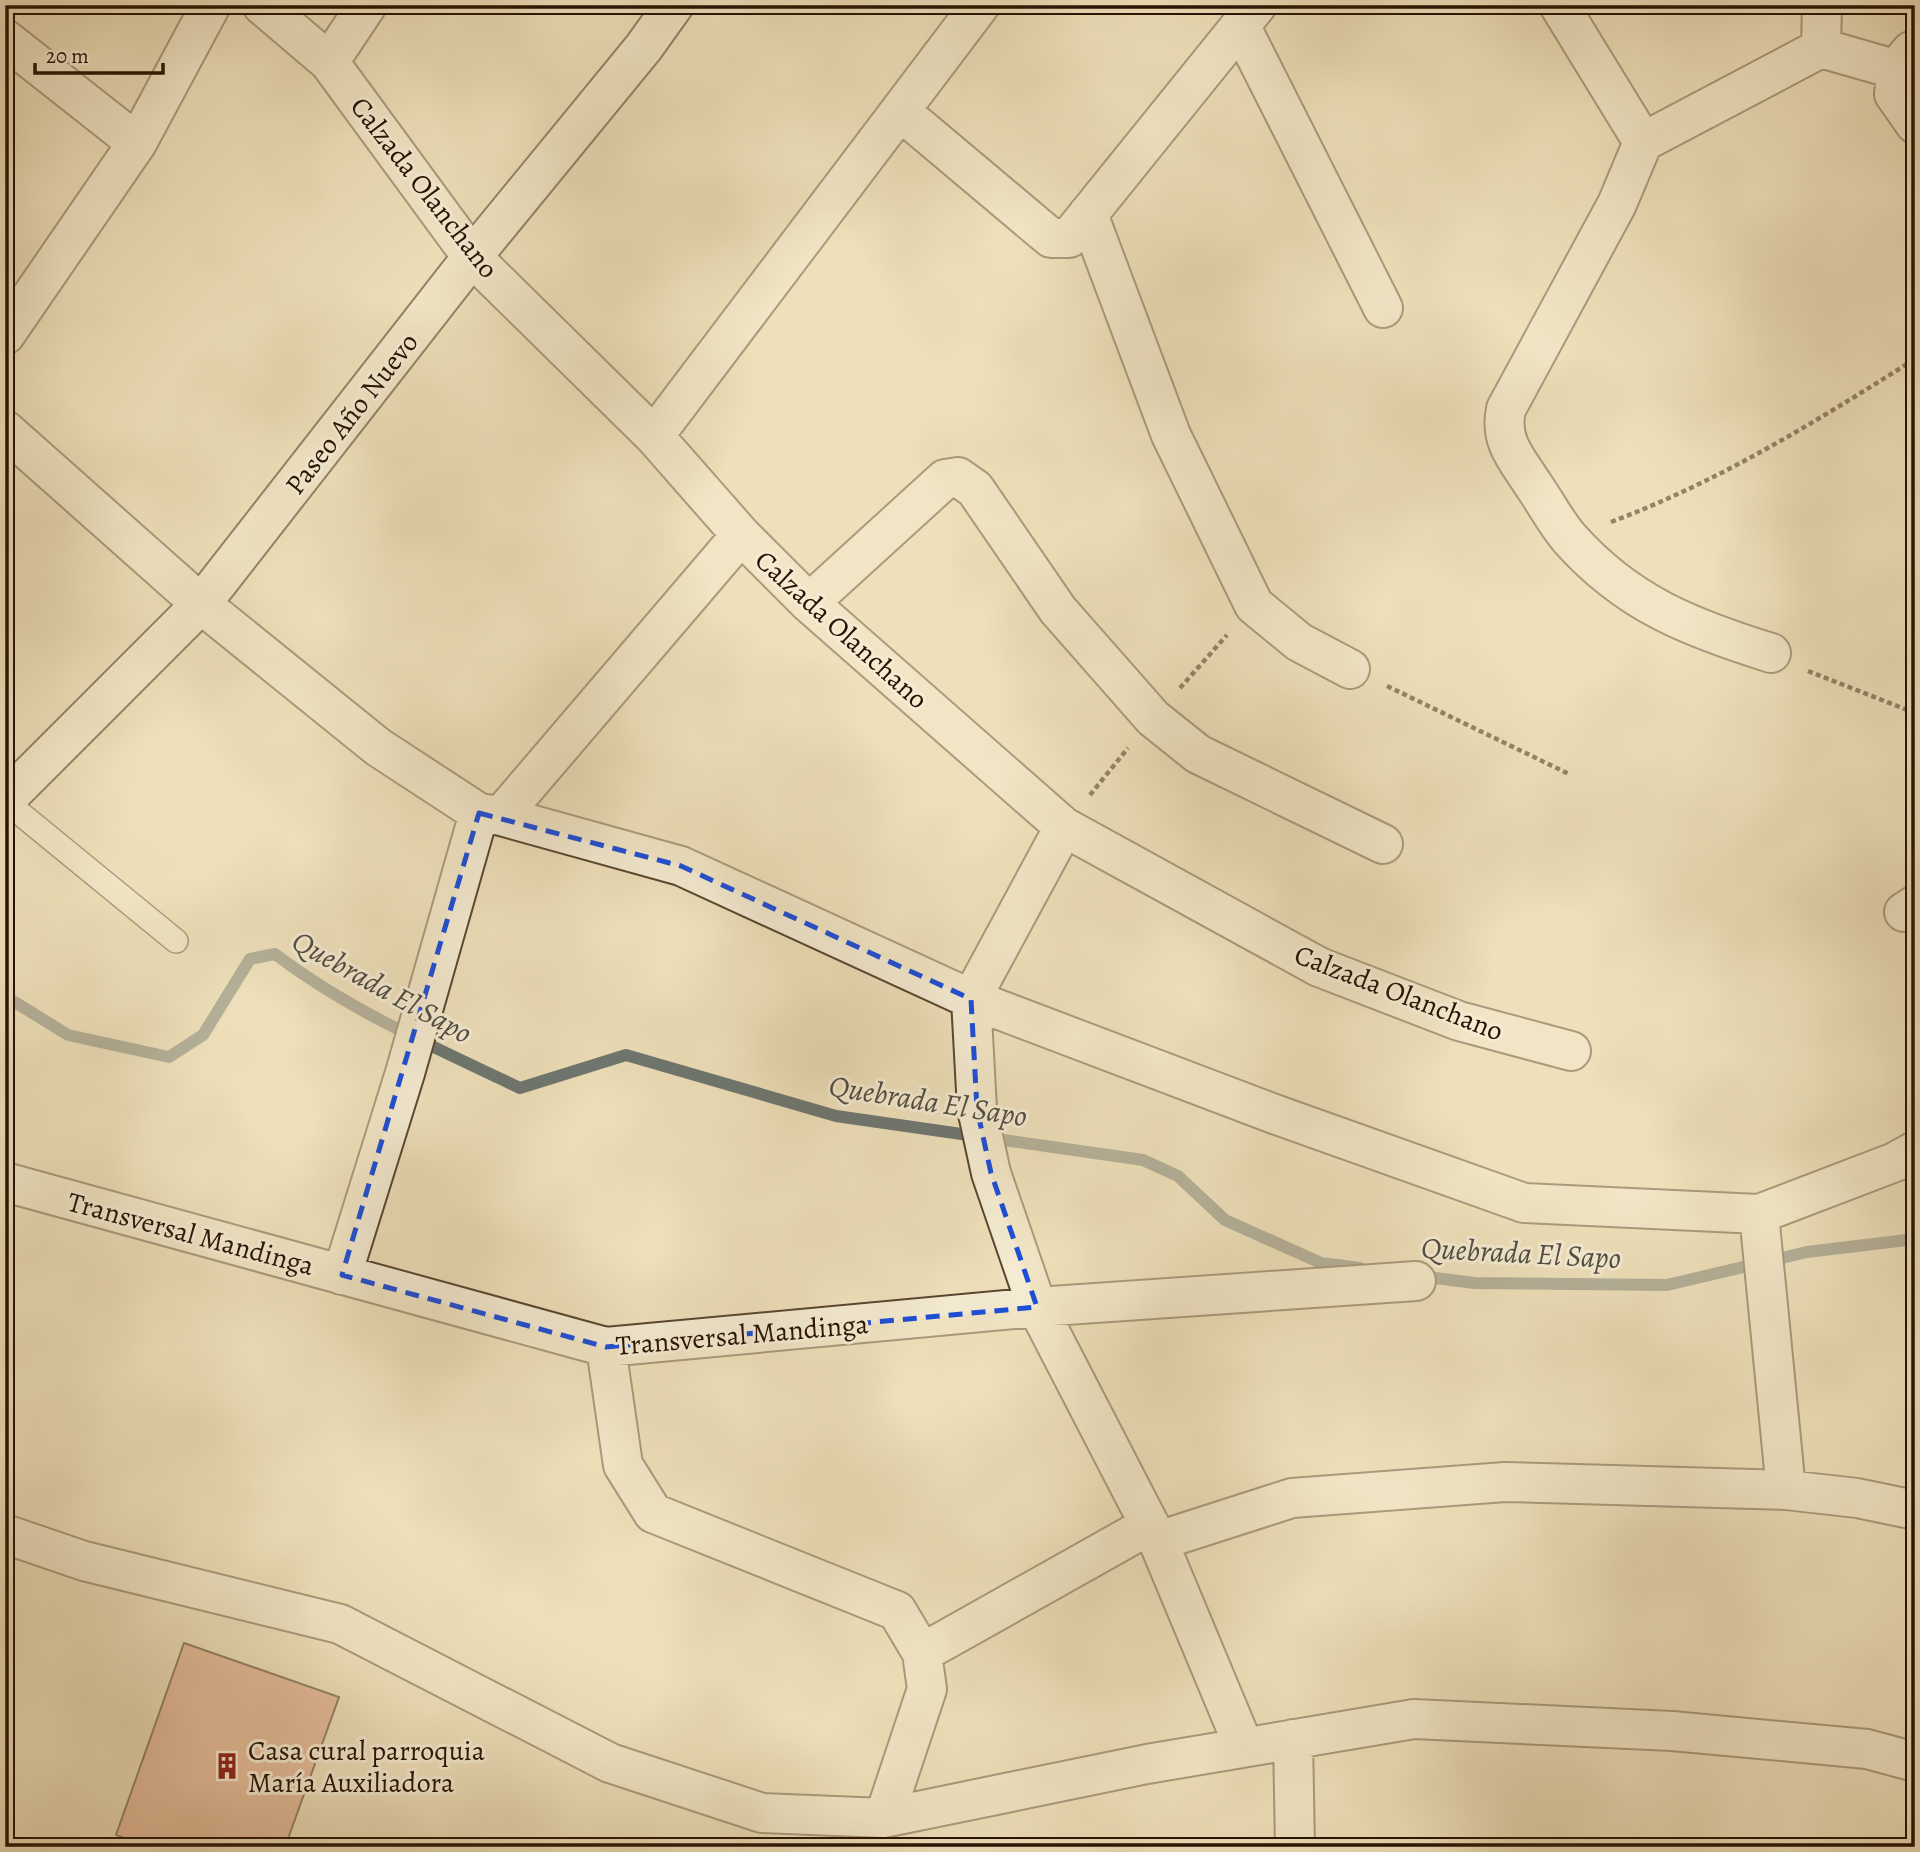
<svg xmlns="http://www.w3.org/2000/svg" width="1920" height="1852" font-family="Alegreya,serif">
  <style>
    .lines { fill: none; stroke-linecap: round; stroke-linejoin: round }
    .stream { stroke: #6e7771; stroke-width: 12 }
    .building { fill: #db9478; stroke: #271203; stroke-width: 2 }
    .lane-casing { stroke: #594631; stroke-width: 26 }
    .street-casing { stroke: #594631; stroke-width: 42 }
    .secondary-casing { stroke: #271203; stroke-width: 42 }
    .path { stroke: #271203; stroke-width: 4.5; stroke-dasharray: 5 3.5; stroke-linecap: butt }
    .lane { stroke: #f4ebd2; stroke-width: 23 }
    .street { stroke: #f4ebd2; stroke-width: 38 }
    .secondary { stroke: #f4ebd2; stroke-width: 38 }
    .marked { fill: none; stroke: #1d4ed8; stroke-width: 5; stroke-dasharray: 14 9; stroke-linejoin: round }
    .labels { text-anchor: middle; stroke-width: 6; stroke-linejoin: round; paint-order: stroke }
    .street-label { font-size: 28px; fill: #271203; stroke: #f4ebd2 }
    .poi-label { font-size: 28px; fill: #271203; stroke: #f4ebd2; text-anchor: start }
    .water-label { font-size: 30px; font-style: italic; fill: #514d43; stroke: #f4ebd2 }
  </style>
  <rect width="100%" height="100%" fill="#eee0ba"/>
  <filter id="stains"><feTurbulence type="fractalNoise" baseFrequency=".00286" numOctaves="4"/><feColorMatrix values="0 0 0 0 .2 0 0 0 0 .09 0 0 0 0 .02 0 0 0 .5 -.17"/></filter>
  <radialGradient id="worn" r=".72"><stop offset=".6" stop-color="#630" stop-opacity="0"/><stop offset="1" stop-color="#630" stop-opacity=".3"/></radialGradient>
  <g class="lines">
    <path class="stream" d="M5 996 68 1035 169 1057 203 1035 250 959 275 954C350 1011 436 1048 520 1088L626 1055 836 1116 1143 1160 1178 1176 1225 1220 1321 1263 1360 1268
      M1420 1276 1474 1283 1667 1285 1807 1252 1915 1239"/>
  </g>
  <path class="building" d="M184 1643 339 1697 285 1847H149L116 1835Z"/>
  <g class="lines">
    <defs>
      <path id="lane" d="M5 801 176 941"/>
      <path id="street" d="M262 5 329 62 472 257 654 436 741 535 809 603 1064 827 1319 967 1459 1021 1571 1051
        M1559 5 1643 142
        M1241 27 1383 308
        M5 39 137 143
        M1821 48 1822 5
        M1911 51 1897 68 1894 94 1915 124
        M329 62 367 5
        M900 111 1051 238H1069L1257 5
        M1088 214 1171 435 1254 605 1299 642 1350 669
        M5 335 137 143 211 5
        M5 430 201 604 378 747 479 813 501 816 681 866 971 999 1277 1115 1524 1203 1759 1214 1895 1162 1915 1151
        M654 436 980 5
        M809 603 945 479 958 477 975 489 1058 610 1153 718 1198 754 1383 844
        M1771 653C1691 628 1628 604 1570 539 1556 523 1546 503 1534 486 1517 459 1499 442 1506 409L1617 204 1643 142 1821 48 1915 75
        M501 816 741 535
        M1064 827 971 999 977 1109 991 1173 1037 1307 1158 1541 1244 1747
        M1904 912 1915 905
        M5 1182 606 1347 1037 1307 1416 1281
        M1759 1214 1786 1490
        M342 1275 405 1073 479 813
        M606 1347 623 1465 653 1513 897 1611 922 1653 927 1689 884 1818
        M5 1534 84 1561 340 1624 610 1763 762 1813 884 1818 1147 1764 1414 1719 1672 1731 1867 1749 1915 1762
        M1158 1541 1292 1498 1505 1482 1786 1490 1857 1498 1915 1510
        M922 1653 1150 1525
        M1293 1739 1295 1847"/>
      <path id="secondary" d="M5 800 201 604 472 257 644 47 674 5"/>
    </defs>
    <use href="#lane" class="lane-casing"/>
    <use href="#street" class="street-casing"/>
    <use href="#secondary" class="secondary-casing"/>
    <path class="path" d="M1611 522C1722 480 1815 422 1915 359
      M1808 671 1915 713
      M1387 686 1569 774
      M1180 688 1227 635
      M1090 795 1128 748"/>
    <use href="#lane" class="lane"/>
    <use href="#street" class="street"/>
    <use href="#secondary" class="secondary"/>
  </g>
  <path d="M0 0H1920V1852H0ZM479 813 681 866 971 999 977 1109 991 1173 1037 1307 606 1347 342 1275Z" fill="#eee0ba" fill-opacity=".55" fill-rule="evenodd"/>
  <path class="marked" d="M479 813 681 866 971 999 977 1109 991 1173 1037 1307 606 1347 342 1275Z"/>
  <defs>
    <symbol id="building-bare" viewBox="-9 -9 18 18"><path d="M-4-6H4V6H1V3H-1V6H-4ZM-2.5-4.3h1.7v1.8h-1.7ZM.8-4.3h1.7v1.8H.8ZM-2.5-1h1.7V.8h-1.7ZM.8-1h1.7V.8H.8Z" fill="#8f2418" stroke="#f4ebd2" stroke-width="2.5" paint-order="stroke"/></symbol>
  </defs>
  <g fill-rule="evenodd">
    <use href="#building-bare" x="208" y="1747" width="38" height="38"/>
  </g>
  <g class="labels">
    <g class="street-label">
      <text transform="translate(425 187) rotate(52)" y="10">Calzada Olanchano</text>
      <text transform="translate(351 413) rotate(-52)" y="10">Paseo Año Nuevo</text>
      <text transform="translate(842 629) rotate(42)" y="10">Calzada Olanchano</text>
      <text transform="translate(1399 992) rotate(21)" y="10">Calzada Olanchano</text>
      <text transform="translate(191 1233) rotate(15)" y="10">Transversal Mandinga</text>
      <text transform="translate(742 1334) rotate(-5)" y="10">Transversal Mandinga</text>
    </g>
    <g class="poi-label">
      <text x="248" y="1760">Casa cural parroquia<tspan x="248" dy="32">María Auxiliadora</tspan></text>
    </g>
    <g class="water-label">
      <text transform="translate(382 987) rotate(29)" y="10">Quebrada El Sapo</text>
      <text transform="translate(928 1101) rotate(9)" y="10">Quebrada El Sapo</text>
      <text transform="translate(1521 1253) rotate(3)" y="10">Quebrada El Sapo</text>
    </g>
  </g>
  <rect width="1920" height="1852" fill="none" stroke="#eee0ba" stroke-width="28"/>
  <rect x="7" y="7" width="1906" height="1838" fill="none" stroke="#271203" stroke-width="3.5"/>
  <rect x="14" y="14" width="1892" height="1824" fill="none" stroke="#271203" stroke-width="2"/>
  <path d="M35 63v10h128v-10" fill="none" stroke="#271203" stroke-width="3.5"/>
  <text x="46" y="63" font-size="21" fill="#271203" stroke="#f4ebd2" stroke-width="5" paint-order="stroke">20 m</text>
  <rect width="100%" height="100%" filter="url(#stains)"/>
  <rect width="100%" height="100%" fill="url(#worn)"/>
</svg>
